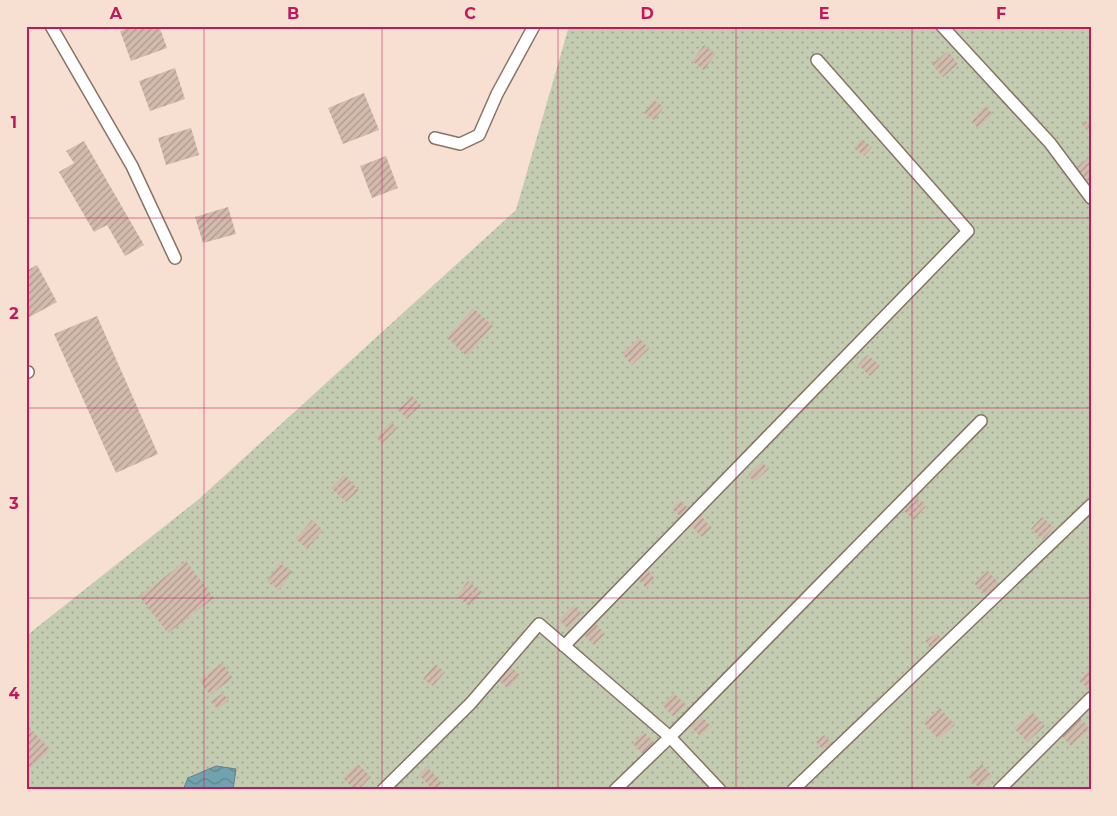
<svg xmlns="http://www.w3.org/2000/svg" width="1117" height="816" font-family="Montserrat,sans-serif">
  <style>
    .garden { fill: url(#garden-dots) }
    .water { fill: url(#water-waves); stroke: #628288 }
    .building { fill: url(#building-hatch) }
    .lines { fill: none; stroke-linecap: round; stroke-linejoin: round }
    .service-casing { stroke: #887366; stroke-width: 14 }
    .service { stroke: #fff; stroke-width: 11 }
    .grid { fill: none; stroke: #c2185b; stroke-width: 1; stroke-opacity: 0.55 }
    .neatline { fill: none; stroke: #c2185b; stroke-width: 2 }
    .grid-label { font-size: 16px; text-anchor: middle; font-weight: bold; fill: #c2185b }
  </style>
  <defs>
    <pattern id="garden-dots" width="8" height="8" patternUnits="userSpaceOnUse" patternTransform="scale(1.25)"><rect width="8" height="8" fill="#c3ccb0"/><path d="M2 2h.1M6 6h.1" fill="none" stroke="#a0a690" stroke-width="1.8" stroke-linecap="round"/></pattern>
    <pattern id="water-waves" width="16" height="10" patternUnits="userSpaceOnUse" patternTransform="scale(1.25)"><rect width="16" height="10" fill="#71a2ae"/><path d="M0 5q4-4 8 0t8 0" fill="none" stroke="#5e858e"/></pattern>
    <pattern id="building-hatch" width="6" height="6" patternUnits="userSpaceOnUse" patternTransform="scale(1.25)"><rect width="6" height="6" fill="#d2bbad"/><path d="M-1 1l2-2M0 6l6-6M5 7l2-2" fill="none" stroke="#ac998d"/></pattern>
  </defs>
  <rect width="100%" height="100%" fill="#f7dfd1"/>
  <path class="garden" d="M569 26H1091V790H26V636L199 499 516 210Z"/>
  <path class="water" d="M216 766 236 769 233 790H183L188 778Z"/>
  <path class="building" d="M134 26H159L167 48 131 61 120 31Z
    M704 45 716 54 704 70 692 61Z
    M948 51 958 64 943 77 932 64Z
    M175 68 185 99 150 111 139 81Z
    M364 93 379 130 343 144 328 108Z
    M654 100 664 107 654 120 644 113Z
    M985 106 993 114 978 128 971 121Z
    M1086 121 1091 126V134L1082 125Z
    M191 128 199 155 166 165 158 138Z
    M862 139 872 147 864 156 854 148Z
    M84 141 144 245 125 256 107 225 94 232 59 172 74 163 66 151Z
    M386 156 398 188 372 198 360 166Z
    M1088 158 1091 161 1089 182 1076 168Z
    M228 207 236 234 203 243 195 217Z
    M37 265 57 302 26 319V271Z
    M473 308 493 326 467 356 447 338Z
    M97 316 158 454 116 473 54 334Z
    M639 338 649 349 632 365 622 354Z
    M867 355 880 365 870 376 858 365Z
    M412 396 421 405 407 419 398 410Z
    M391 422 397 428 382 444 376 437Z
    M762 462 769 469 754 482 748 475Z
    M344 475 359 490 346 502 331 488Z
    M916 497 926 506 914 520 904 511Z
    M680 501 689 509 681 517 672 509Z
    M701 516 712 528 702 537 691 526Z
    M1042 517 1054 527 1043 540 1031 529Z
    M312 520 323 530 307 549 296 539Z
    M186 561 214 598 168 633 139 596Z
    M279 563 292 571 280 590 267 582Z
    M647 569 655 579 646 588 637 578Z
    M987 570 999 583 986 596 974 583Z
    M468 581 482 592 469 606 457 596Z
    M574 605 582 614 568 629 559 620Z
    M595 623 605 634 594 645 583 634Z
    M937 633 943 641 932 650 925 641Z
    M222 663 233 678 210 695 199 680Z
    M435 664 445 672 433 686 423 679Z
    M510 666 520 675 508 689 498 680Z
    M1088 670 1091 673V685L1088 688 1079 681Z
    M223 693 229 701 217 709 211 701Z
    M674 693 686 705 674 717 662 705Z
    M940 708 955 725 938 739 923 722Z
    M1032 712 1045 726 1027 742 1014 728Z
    M702 717 711 726 700 736 691 727Z
    M1079 717 1090 729 1071 746 1060 734Z
    M28 726 50 750 26 772V727Z
    M644 732 654 742 643 754 633 744Z
    M824 735 832 743 823 750 816 742Z
    M358 764 371 777 358 790H355L343 778Z
    M982 764 992 776 978 787 968 776Z
    M427 767 442 783 435 790H433L419 775Z"/>
  <g class="lines">
    <defs>
      <path id="service" d="M51 26 132 166 175 258
        M942 26 1050 143 1091 198
        M435 138 460 144 479 135 497 94 534 26
        M26 373 28 372
        M564 646 968 231 817 60
        M383 790 471 703 539 624 670 737 981 421
        M615 790 670 737 720 790
        M793 790 1091 505
        M999 790 1091 698"/>
    </defs>
    <use href="#service" class="service-casing"/>
    <use href="#service" class="service"/>
  </g>
  <path class="grid" d="M204 26V790M382 26V790M558 26V790M736 26V790M912 26V790M26 218H1091M26 408H1091M26 598H1091"/>
  <rect width="1117" height="816" fill="none" stroke="#f7dfd1" stroke-width="55"/>
  <rect x="28" y="28" width="1062" height="760" class="neatline"/>
  <g class="grid-label">
    <text x="116" y="19">A</text>
    <text x="293" y="19">B</text>
    <text x="470" y="19">C</text>
    <text x="647" y="19">D</text>
    <text x="824" y="19">E</text>
    <text x="1001" y="19">F</text>
    <text x="14" y="128">1</text>
    <text x="14" y="319">2</text>
    <text x="14" y="509">3</text>
    <text x="14" y="699">4</text>
  </g>
</svg>
